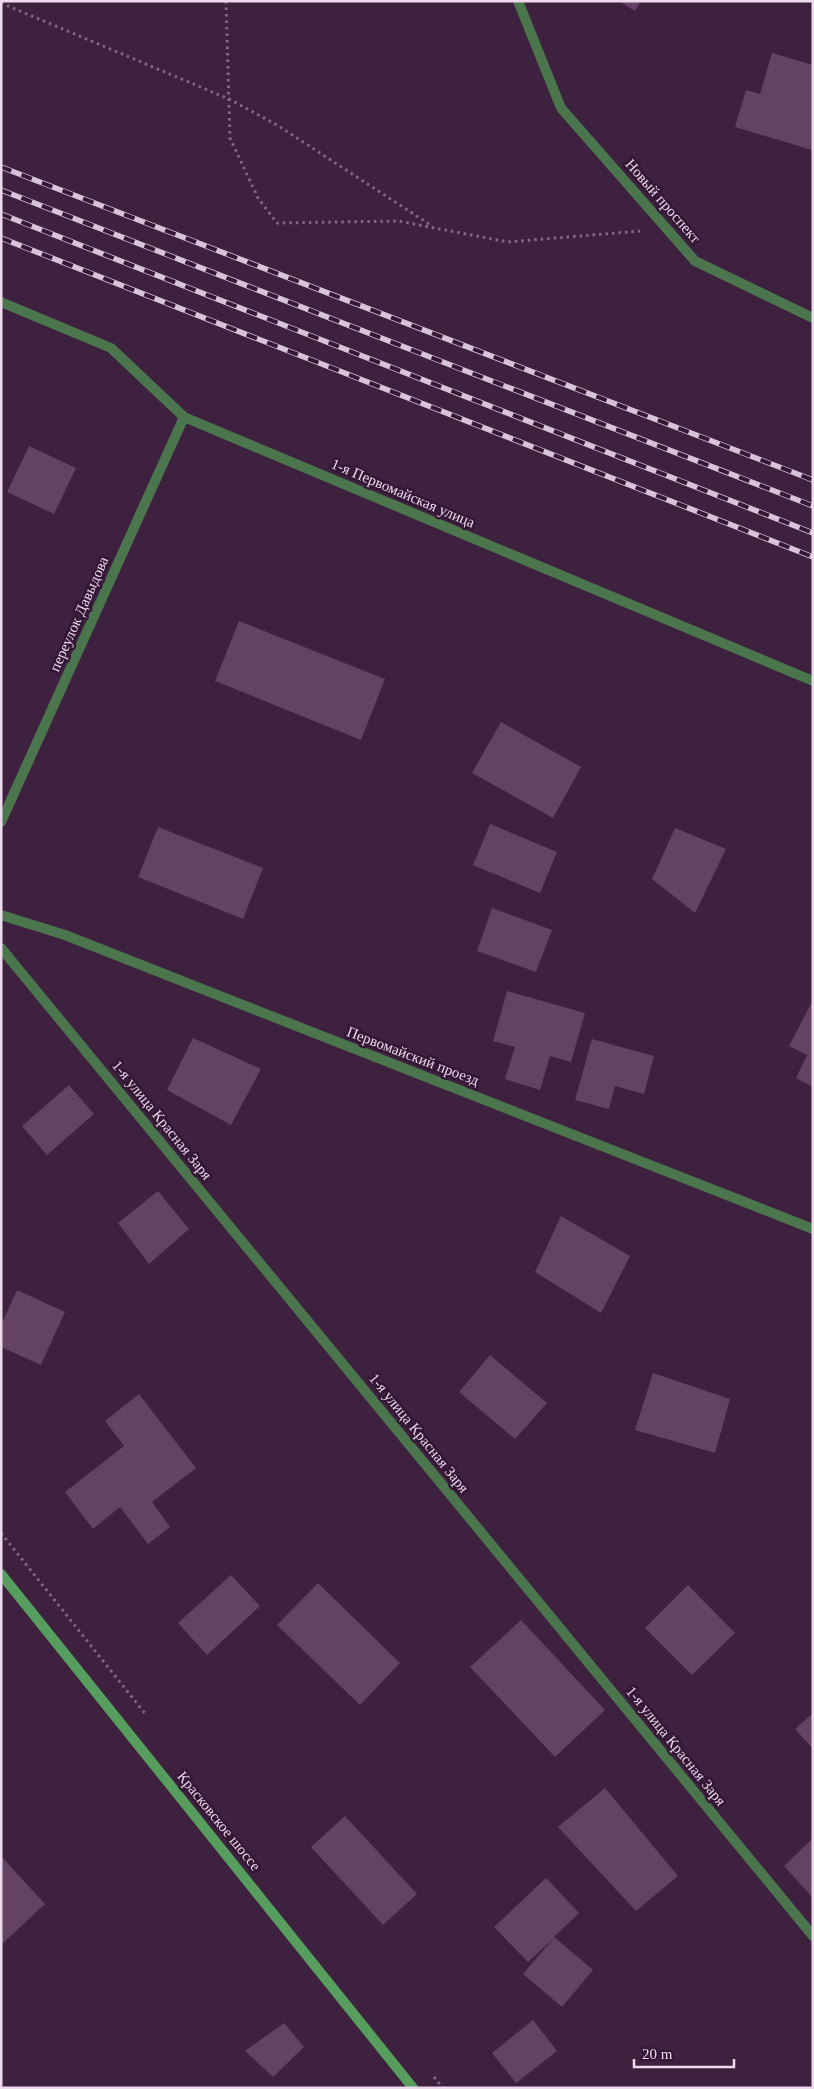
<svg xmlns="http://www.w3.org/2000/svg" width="814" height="2089" font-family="Georgia,serif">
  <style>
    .building { fill: #634263 }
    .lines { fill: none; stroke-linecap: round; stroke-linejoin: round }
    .path { stroke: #826882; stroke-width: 3; stroke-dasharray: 2.5 4; stroke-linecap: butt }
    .minor { stroke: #4b754d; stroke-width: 10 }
    .secondary { stroke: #579d5d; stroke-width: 10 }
    .rail-casing { stroke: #d8c4d8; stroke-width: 5.5 }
    .rail { stroke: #341635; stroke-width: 4; stroke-dasharray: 11; stroke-linecap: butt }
    .labels { text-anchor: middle; stroke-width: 5; stroke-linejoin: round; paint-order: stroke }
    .street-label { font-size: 15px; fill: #eddaed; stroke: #341635 }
  </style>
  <rect width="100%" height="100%" fill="#3e203f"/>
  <path class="building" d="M619 1H641L635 11Z
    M772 53 813 65 812 150 735 127 746 90 760 94Z
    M29 446 76 468 54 514 7 492Z
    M239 621 385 679 361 740 215 681Z
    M501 722 581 767 553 818 472 773Z
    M490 824 557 852 540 893 473 865Z
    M158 827 263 868 243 919 138 877Z
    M675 828 726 849 695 913 652 879Z
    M492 908 552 930 536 972 477 951Z
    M507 991 585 1013 571 1062 550 1056 540 1090 505 1079 515 1047 493 1041Z
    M813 1000V1087L796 1078 807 1055 789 1046Z
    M193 1038 261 1069 231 1125 167 1090Z
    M592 1039 654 1056 644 1094 615 1086 609 1109 575 1100Z
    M69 1085 94 1114 47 1155 22 1126Z
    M158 1191 189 1229 149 1264 118 1223Z
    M561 1216 630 1256 601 1313 535 1272Z
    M17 1290 65 1312 41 1365 1 1347V1325Z
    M490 1355 547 1403 515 1439 459 1392Z
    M653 1373 730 1399 715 1453 635 1430Z
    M139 1394 196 1468 152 1502 170 1527 148 1544 120 1507 93 1529 65 1492 124 1446 105 1421Z
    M231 1575 260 1606 207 1655 178 1623Z
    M318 1583 400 1663 360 1705 277 1625Z
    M688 1585 735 1633 692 1675 645 1628Z
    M521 1620 605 1710 555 1757 470 1667Z
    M813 1713V1749L795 1729Z
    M605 1788 678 1876 636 1911 558 1827Z
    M345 1816 417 1894 383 1925 311 1847Z
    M813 1838V1898L784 1866Z
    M1 1856 45 1904 1 1945Z
    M546 1878 579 1913 554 1937 593 1970 562 2007 523 1974 553 1939 528 1962 494 1927Z
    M533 2020 557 2051 516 2083 492 2053Z
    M284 2023 304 2047 273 2077 245 2051Z"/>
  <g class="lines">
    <path class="path" d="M226 1 230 138 258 198 277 223 398 221 508 242 640 231
      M1 3 229 99 277 125 432 226
      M1 1533 147 1716
      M434 2077 443 2088"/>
    <path class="minor" d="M518 1 561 108 695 261 813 318
      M1 302 111 348 184 417 813 681
      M1 822 184 417
      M1 915 65 935 813 1229
      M1 948 813 1936"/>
    <path class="secondary" d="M1 1574 413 2088"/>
    <defs>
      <path id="rail" d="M1 167 813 480
        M1 190 813 506
        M1 214 813 533
        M1 238 813 557"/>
    </defs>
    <use href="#rail" class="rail-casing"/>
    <use href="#rail" class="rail"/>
  </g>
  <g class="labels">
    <g class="street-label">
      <text transform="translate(663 201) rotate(49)" y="5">Новый проспект</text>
      <text transform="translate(403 493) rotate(23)" y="5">1-я Первомайская улица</text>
      <text transform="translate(79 614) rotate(-66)" y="5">переулок Давыдова</text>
      <text transform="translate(413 1056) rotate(21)" y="5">Первомайский проезд</text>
      <text transform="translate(162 1120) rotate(51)" y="5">1-я улица Красная Заря</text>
      <text transform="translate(419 1433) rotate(51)" y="5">1-я улица Красная Заря</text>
      <text transform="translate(676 1746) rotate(51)" y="5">1-я улица Красная Заря</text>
      <text transform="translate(219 1821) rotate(51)" y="5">Красковское шоссе</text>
    </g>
  </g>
  <rect width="814" height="2089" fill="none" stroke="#eddaed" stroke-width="5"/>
  <path d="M634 2059v8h100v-8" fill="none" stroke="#eddaed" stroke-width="2.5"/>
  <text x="642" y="2059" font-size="15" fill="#eddaed" stroke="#341635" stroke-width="4" paint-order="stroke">20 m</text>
</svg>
